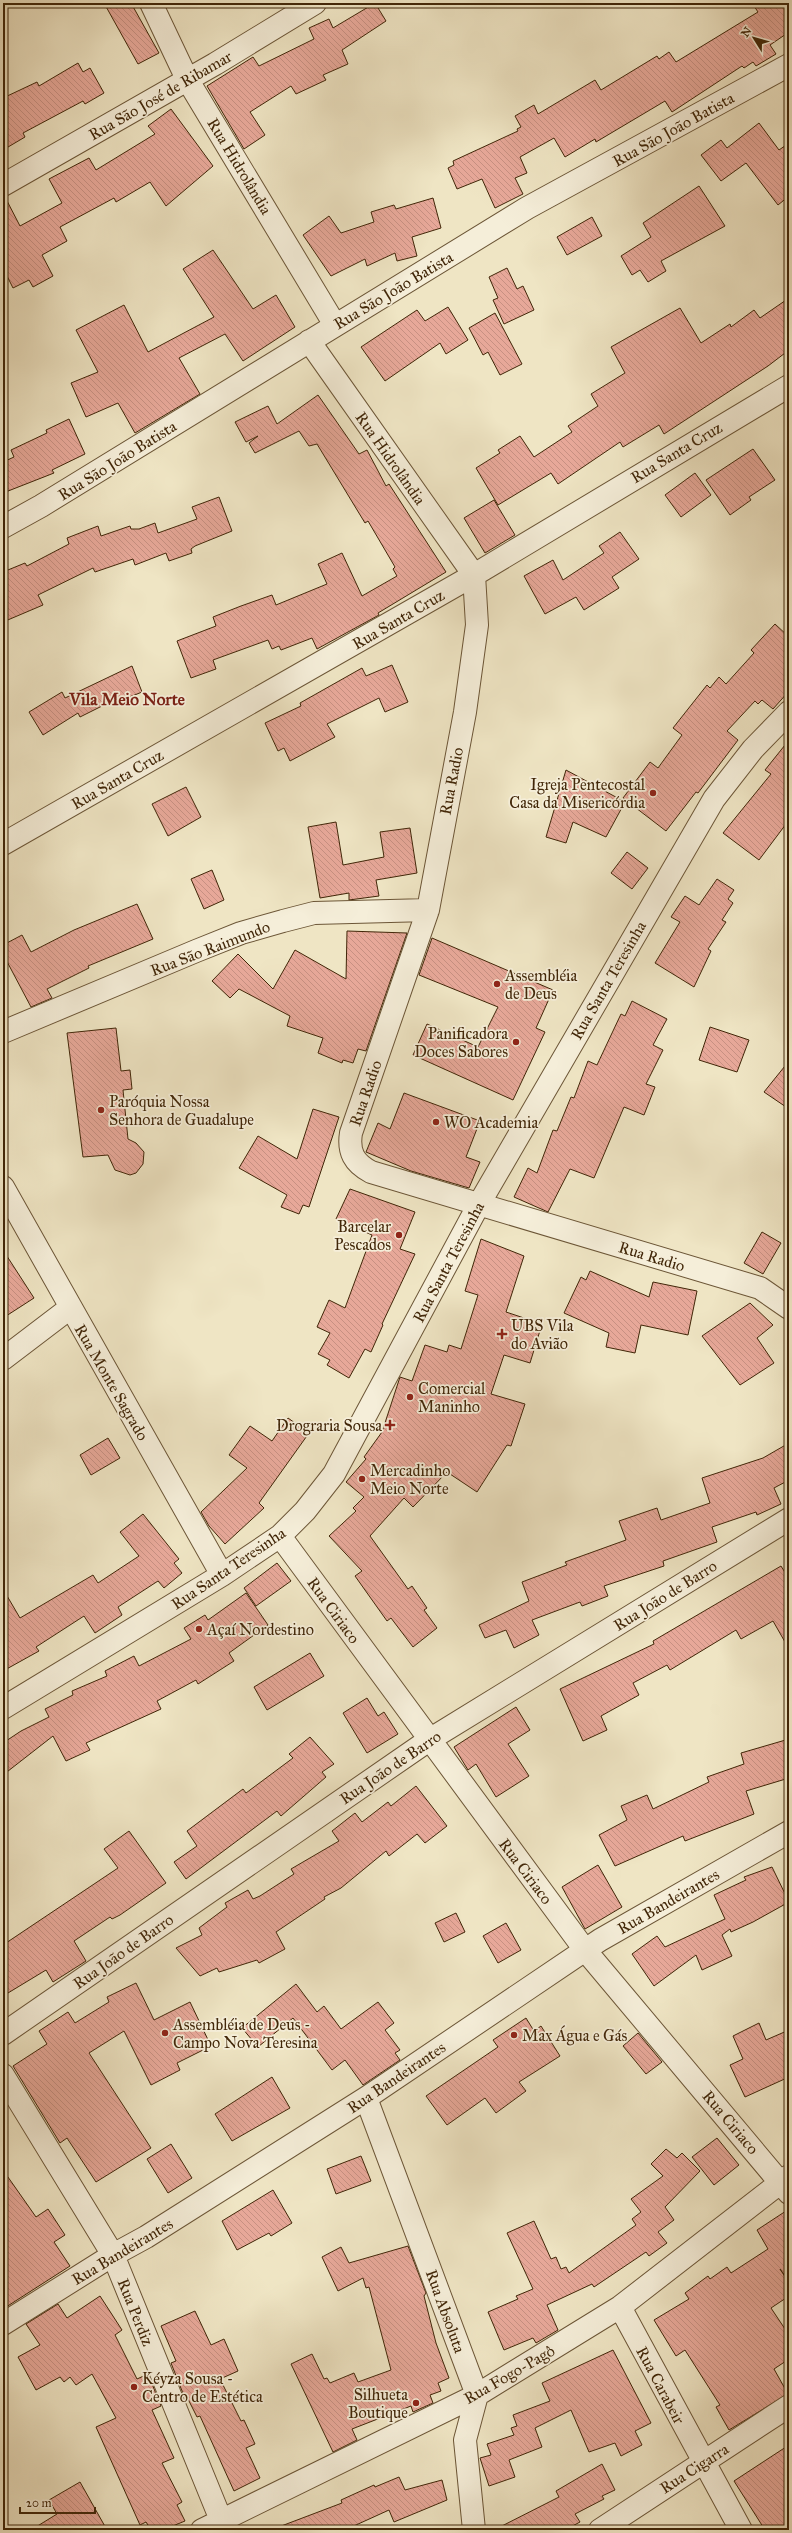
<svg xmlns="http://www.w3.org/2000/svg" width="792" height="2533" font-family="'IM FELL Great Primer',serif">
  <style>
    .building { fill: url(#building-back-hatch); stroke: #412608 }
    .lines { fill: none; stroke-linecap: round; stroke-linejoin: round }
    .minor-casing { stroke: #6c5637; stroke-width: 24 }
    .minor { stroke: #f5eed9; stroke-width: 22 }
    .poi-dot { fill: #8f2418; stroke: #f5eed9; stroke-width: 1.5 }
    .labels { text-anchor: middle; stroke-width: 3.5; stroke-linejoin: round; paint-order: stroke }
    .street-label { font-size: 16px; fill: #412608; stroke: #f5eed9 }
    .poi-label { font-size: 16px; fill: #412608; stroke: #f5eed9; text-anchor: start }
    .neighbourhood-label { font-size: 17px; font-weight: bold; fill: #7a1f14; stroke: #f5eed9 }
  </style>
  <defs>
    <pattern id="building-back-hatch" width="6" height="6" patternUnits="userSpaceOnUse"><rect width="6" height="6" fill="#e7a899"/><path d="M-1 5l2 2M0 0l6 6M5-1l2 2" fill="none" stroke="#c79082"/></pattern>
  </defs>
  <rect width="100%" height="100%" fill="#efe5c4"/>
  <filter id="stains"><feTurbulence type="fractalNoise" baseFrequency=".005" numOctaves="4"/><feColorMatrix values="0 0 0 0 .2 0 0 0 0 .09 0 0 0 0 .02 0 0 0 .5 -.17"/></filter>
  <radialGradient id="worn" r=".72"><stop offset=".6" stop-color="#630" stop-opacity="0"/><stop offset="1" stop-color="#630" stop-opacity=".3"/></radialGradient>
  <path class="building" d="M104 3H131L159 53 138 64Z
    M375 3 386 21 342 50 348 64 323 75 326 80 296 94 291 86 250 112 265 135 244 149 207 86 253 57 259 66 314 39 309 28 329 19 333 28Z
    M752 3H789V32L770 45 776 54 756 66 753 62 744 68 742 66 672 112 665 101 596 142 595 139 565 157 554 138 520 157 527 173 515 178 523 194 495 208 482 179 457 189 448 168 454 165 453 161 518 131 517 129 521 127 515 116 534 105 538 114 595 80 601 90 657 56 659 59 669 52 676 62 758 12Z
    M78 63 83 72 90 68 104 93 85 104 83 101 23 133 25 137 3 150V98L37 82 39 86Z
    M171 109 213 166 166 206 150 182 116 202 114 198 60 227 67 241 42 255 53 276 33 287 29 280 13 288 3 268V197H5L20 226 62 203 49 179 89 158 96 170 155 134 148 126Z
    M759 123 779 150 789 143V196L778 205 746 163 721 181 701 155 721 140 727 148Z
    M699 186 725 226 661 261 666 271 648 282 640 270 632 275 621 256 651 237 643 223Z
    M433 198 441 228 412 237 417 256 397 261 395 253 367 266 365 259 331 276 303 235 329 216 341 233 374 222 371 212 394 205 396 209Z
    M592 217 602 236 567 255 557 237Z
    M213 250 253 309 276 295 295 327 243 361 225 334 179 358 200 394 135 433 118 403 86 417 71 383 98 372 76 330 124 305 148 352 214 317 183 269Z
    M507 268 517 289 523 286 534 310 504 324 493 300 498 298 489 277Z
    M789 298V350L768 366 664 434 659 425 623 447 620 442 558 484 551 473 498 505 476 468 500 453 498 450 520 436 534 457 572 432 568 426 598 406 591 394 625 373 611 347 680 308 701 343 730 324 731 327 754 310 760 318Z
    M448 307 468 340 446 354 440 343 385 381 361 347 417 310 425 321Z
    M495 313 522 364 500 375 488 352 483 355 469 328Z
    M318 395 359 454 367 450 386 486 389 484 446 572 378 613 379 615 317 649 312 638 281 650 279 646 272 649 268 640 213 660 216 669 191 678 177 641 216 626 213 617 241 606 272 595 276 605 327 584 318 564 342 553 362 596 397 576 393 569 395 567 368 521 365 523 317 444 309 446 299 431 255 453 249 443 258 436 246 442 235 422 268 406 277 424Z
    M69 419 85 454 52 470 54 473 3 493V462L14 457 11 450 47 433 46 430Z
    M753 449 775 480 749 497 751 500 730 515 706 480Z
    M695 473 711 495 681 517 665 495Z
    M219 497 232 531 195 546 191 549 192 553 169 561 166 553 135 565 133 559 95 572 93 568 38 595 43 605 3 622V572L25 563 27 566 69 544 67 538 98 526 101 536 130 526 131 529H139L155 523 158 533 197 519 192 507Z
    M494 500 515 535 485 553 464 518Z
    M620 532 639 559 612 577 619 588 584 610 576 597 545 614 524 576 553 560 563 580 604 553 599 546Z
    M775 624 789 637V691L773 709 762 700 758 704 755 701 727 731 738 740 698 793 696 792 666 831 623 798 650 762 658 768 682 735 673 728 707 685 710 688 719 677 726 684 754 653 751 650Z
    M392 665 408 702 385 712 379 698 327 724 335 737 290 761 284 748 278 751 265 723 301 706 300 703 362 668 366 676Z
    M132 666 142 692 115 703 114 700 80 717 78 713 43 735 29 712 62 692 65 698Z
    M789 740V820L759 860 723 833 771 774 765 770Z
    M566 770 625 802 606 837 573 822 566 843 546 837Z
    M186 787 201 817 168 836 152 804Z
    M336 822 343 865 384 857 380 832 410 828 417 873 376 880 379 896 349 900V893L320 898 308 827Z
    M627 852 648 868 632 889 611 873Z
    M212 870 224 900 204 909 191 879Z
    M717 879 734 890 728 899 733 903 722 920 726 922 708 949 711 951 694 987 655 963 680 922 671 917 685 896 699 905Z
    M137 904 153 939 88 966 89 968 47 989 52 998 31 1007 3 954V945L22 935 31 952 74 930Z
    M347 931 407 933 366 1051 358 1049 353 1063 343 1060 342 1063 318 1053 323 1038 287 1026 290 1016 239 989 230 998 212 981 238 954 273 989 295 950 346 979Z
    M432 938 553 990 536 1028 545 1032 513 1100 413 1055 427 1024 478 1047 498 1007 419 975Z
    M632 1001 667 1019 653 1045 663 1050 646 1084 655 1087 644 1115 624 1107 594 1178 570 1169 548 1212 514 1197 528 1168 537 1173 553 1130 557 1131 571 1097 574 1098 588 1061 597 1065 621 1014 625 1016Z
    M710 1027 749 1040 737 1072 699 1060Z
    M116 1028 121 1071 130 1070 132 1089 123 1090 128 1139 136 1143 144 1152 143 1164 136 1173 130 1175 115 1170 108 1155 83 1157 67 1033Z
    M789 1061V1109L764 1092Z
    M404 1093 480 1121 466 1157 480 1162 469 1188 411 1171 366 1152 378 1123 390 1129Z
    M313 1109 339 1117 309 1207 303 1205 299 1214 281 1207 287 1195 239 1168 258 1136 297 1159Z
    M350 1189 415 1212 400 1249 415 1254 382 1324 383 1325 371 1352 365 1349 349 1378 327 1365 330 1360 318 1354 330 1333 317 1327 329 1300 345 1308 372 1235 336 1219Z
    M762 1232 781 1243 763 1274 744 1263Z
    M481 1239 524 1256 506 1312 542 1324 530 1363 504 1355 491 1394 525 1404 511 1446 507 1445 477 1492 447 1472 413 1507 404 1498 370 1536 408 1589 412 1586 427 1608 424 1610 437 1628 413 1647 391 1618 387 1621 355 1576 362 1571 329 1536 356 1511 353 1508 364 1497 346 1482 366 1459 364 1457 382 1432 400 1377 412 1381 425 1345 447 1352 449 1345 461 1349 478 1295 465 1291Z
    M3 1250 34 1298 3 1318Z
    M590 1271 649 1297 653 1282 697 1291 688 1335 641 1325 635 1353 606 1347 609 1333 564 1313 581 1277 586 1280Z
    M750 1303 773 1325 757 1338 774 1363 740 1385 702 1336Z
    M288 1418 309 1433 259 1503 264 1508 225 1544 209 1526 201 1512 247 1468 229 1455 250 1426 272 1441Z
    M108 1438 120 1458 91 1475 80 1455Z
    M789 1443V1480L774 1488 781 1504 757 1515 756 1512 712 1527 717 1542 663 1561 664 1566 604 1586 608 1596 582 1606 580 1602 532 1620 539 1635 514 1648 506 1630 485 1638 479 1625 529 1601 522 1582 567 1565 565 1562 626 1540 619 1521 657 1508 661 1520 710 1503 702 1478 763 1458Z
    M143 1514 179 1559 174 1563 182 1573 164 1588 158 1581 118 1607 122 1615 95 1633 84 1616 36 1647 39 1651 3 1671V1589L20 1618 93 1575 98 1583 139 1556 120 1532Z
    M277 1563 291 1581 256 1606 244 1588Z
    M781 1566 789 1579V1649L773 1621 741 1639 736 1630 670 1670 667 1665 633 1683 639 1695 601 1716 607 1730 583 1741 560 1689 654 1644 653 1641Z
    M246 1593 268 1625 229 1653 234 1661 198 1684 196 1680 157 1701 161 1709 86 1743 90 1750 66 1761 53 1736 3 1775V1743L21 1731 49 1717 45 1709 73 1695 72 1691 107 1676 105 1671 134 1656 139 1666 191 1639 184 1628 205 1615 208 1620Z
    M310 1653 324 1676 267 1710 254 1687Z
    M367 1698 378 1716 384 1712 398 1734 367 1753 343 1713Z
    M516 1707 530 1730 508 1744 529 1776 496 1797 476 1764 468 1770 454 1747Z
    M310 1737 334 1764 322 1772 326 1777 281 1816 277 1811 186 1879 174 1862 197 1846 187 1831 243 1789 246 1793 293 1758 289 1754Z
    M789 1739V1778L746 1791 754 1814 685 1841 683 1836 615 1866 599 1835 627 1820 621 1806 647 1795 653 1809 709 1782 707 1777 744 1764 741 1753Z
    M416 1786 447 1826 425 1843 417 1834 389 1856 386 1851 341 1888 324 1897 325 1899 276 1932 285 1949 259 1963 257 1960 219 1972 217 1968 200 1976 176 1948 202 1935 199 1928 227 1907 225 1903 248 1890 253 1899 260 1896 294 1874 291 1869 339 1841 332 1831 355 1813 362 1822 388 1802 391 1806Z
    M129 1831 166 1883 120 1915 112 1919 110 1917 74 1941 86 1961 53 1982 46 1970 3 1996V1945L118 1868 104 1849Z
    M598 1865 622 1907 585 1929 562 1887Z
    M772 1867 789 1902 753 1922 731 1932 730 1929 722 1935 732 1956 702 1970 696 1955 654 1986 632 1954 657 1936 665 1947 725 1919 714 1895 746 1880 744 1877Z
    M456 1913 465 1932 444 1942 435 1923Z
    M506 1923 521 1950 498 1963 483 1936Z
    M136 1983 154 2020 190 2002 211 2046 177 2063 180 2070 151 2085 124 2031 89 2053 151 2148 96 2182 67 2138 60 2143 13 2066 47 2044 39 2031 68 2012 75 2023 109 2002 107 1997Z
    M296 1984 317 2012 324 2006 341 2029 378 2002 394 2023 385 2030 400 2050 395 2053 400 2060 363 2085 345 2060 332 2070 293 2018 258 2047 242 2028Z
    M526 2018 534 2031 541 2026 560 2056 519 2082 526 2091 496 2113 485 2098 447 2125 426 2096 498 2047 493 2040Z
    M759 2023 766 2040 789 2030V2077L745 2097 730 2065 743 2059 733 2036Z
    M638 2033 662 2062 646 2074 623 2046Z
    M272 2077 290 2108 232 2141 215 2114Z
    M717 2138 739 2165 714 2185 692 2157Z
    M171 2144 192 2178 168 2193 147 2159Z
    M666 2149 677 2158 682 2153 700 2171 665 2207 674 2220 658 2232 667 2243 649 2256 646 2252 594 2287 592 2284 547 2305 558 2330 536 2343 533 2338 504 2350 488 2312 518 2299 516 2296 533 2289 507 2233 534 2221 551 2259 556 2257 561 2269 566 2267 569 2273 636 2225 632 2219 641 2212 631 2199 663 2176 651 2164Z
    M361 2156 371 2181 336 2194 327 2169Z
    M3 2170 36 2217 48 2209 65 2235 54 2242 70 2266 3 2309Z
    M273 2190 292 2223 271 2236 269 2233 237 2250 222 2221Z
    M789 2209V2281L780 2269 789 2283V2296L771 2308 789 2335V2359L774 2369 788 2394 729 2430 716 2407 720 2405 685 2350 676 2356 654 2320 689 2299 685 2293 708 2276 710 2279 727 2267 731 2273 768 2249 757 2230Z
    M408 2246 426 2293 424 2296 436 2343 449 2378 438 2383 441 2391 430 2395 433 2403 413 2412 411 2406 352 2429 357 2440 333 2452 291 2364 312 2354 324 2379 327 2378 330 2383 354 2373 358 2382 391 2370 369 2287 366 2288 363 2278 338 2291 322 2257 341 2247 349 2263Z
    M100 2296 122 2330 115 2335 137 2379 148 2374 161 2406 152 2410 174 2458 162 2463 182 2502 177 2505 185 2521 163 2530H151L146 2522 140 2525 96 2427 116 2418 92 2374 76 2385 70 2377 64 2382 60 2377 36 2390 18 2357 40 2345 26 2324 58 2304 67 2318Z
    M195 2311 211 2345 224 2339 238 2371 220 2379 241 2421 244 2420 255 2444 246 2448 260 2478 234 2491 200 2416 197 2417 186 2395 184 2396 171 2363 176 2361 161 2326Z
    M613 2350 651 2423 635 2431 642 2445 621 2456 615 2443 589 2452 571 2410 535 2428 542 2447 509 2460 515 2477 489 2486 480 2458 491 2455 487 2444 514 2435 511 2428 517 2426 513 2415 550 2401 542 2383Z
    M789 2445V2524L780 2530H765L734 2481Z
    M602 2464 615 2490 602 2496 604 2499 575 2514 580 2522 565 2530H494L559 2497 556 2491Z
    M399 2477 405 2490 442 2480 447 2500 394 2522 389 2510 345 2530H276V2528L342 2503 341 2500 374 2485 375 2487Z
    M80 2482 107 2530H31L57 2514 49 2500Z"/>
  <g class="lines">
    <defs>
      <path id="minor" d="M151 3 187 79 335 325
        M3 185 215 64 315 3
        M309 341 474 575 477 625 465 712 428 910 351 1133C348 1152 354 1163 371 1172L760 1288 789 1308
        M3 527 41 506 527 208 789 65
        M3 844 474 575 789 386
        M3 1032 196 951 241 933 283 921 314 913 428 910
        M3 1187 222 1575
        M3 1359 70 1308
        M280 1536 585 1950 789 2193
        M3 1708 222 1575 280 1536 305 1511 334 1474 479 1204 714 799 753 749 789 712
        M3 2034 429 1740 789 1519
        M3 2075 113 2255 221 2520
        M366 2098 477 2395 465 2440 474 2530
        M620 2307 741 2530
        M3 2324 113 2255 146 2237 366 2098 600 1940 789 1832
        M202 2530 477 2395 620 2307 789 2176
        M600 2530 789 2406"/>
    </defs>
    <use href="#minor" class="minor-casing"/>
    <use href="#minor" class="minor"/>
  </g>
  <g class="poi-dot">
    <circle cx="653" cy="793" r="4"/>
    <circle cx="497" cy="984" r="4"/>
    <circle cx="516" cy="1042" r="4"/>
    <circle cx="101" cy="1110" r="4"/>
    <circle cx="436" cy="1122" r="4"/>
    <circle cx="399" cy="1235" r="4"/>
    <path d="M500 1328h4v4h4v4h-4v4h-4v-4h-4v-4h4z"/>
    <circle cx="410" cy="1397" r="4"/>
    <path d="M388 1419h4v4h4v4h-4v4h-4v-4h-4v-4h4z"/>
    <circle cx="362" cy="1479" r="4"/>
    <circle cx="199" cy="1629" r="4"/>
    <circle cx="165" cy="2033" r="4"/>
    <circle cx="514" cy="2035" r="4"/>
    <circle cx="134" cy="2387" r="4"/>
    <circle cx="416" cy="2403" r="4"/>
  </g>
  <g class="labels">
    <g class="street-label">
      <text transform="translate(160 95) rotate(-30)" y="6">Rua São José de Ribamar</text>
      <text transform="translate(673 129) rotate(-29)" y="6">Rua São João Batista</text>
      <text transform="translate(240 166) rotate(59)" y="6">Rua Hidrolândia</text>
      <text transform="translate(393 290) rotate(-31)" y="6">Rua São João Batista</text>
      <text transform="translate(676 452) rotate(-31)" y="6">Rua Santa Cruz</text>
      <text transform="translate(391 458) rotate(55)" y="6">Rua Hidrolândia</text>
      <text transform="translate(117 460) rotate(-32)" y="6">Rua São João Batista</text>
      <text transform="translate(398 619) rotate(-30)" y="6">Rua Santa Cruz</text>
      <text transform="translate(117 779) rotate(-30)" y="6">Rua Santa Cruz</text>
      <text transform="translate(451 781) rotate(-79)" y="6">Rua Radio</text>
      <text transform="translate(210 948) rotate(-21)" y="6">Rua São Raimundo</text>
      <text transform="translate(608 980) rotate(-60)" y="6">Rua Santa Teresinha</text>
      <text transform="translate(365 1093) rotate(-71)" y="6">Rua Radio</text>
      <text transform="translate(652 1256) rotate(17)" y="6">Rua Radio</text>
      <text transform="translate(448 1262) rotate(-62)" y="6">Rua Santa Teresinha</text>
      <text transform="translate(112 1382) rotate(60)" y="6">Rua Monte Sagrado</text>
      <text transform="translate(228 1568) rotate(-34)" y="6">Rua Santa Teresinha</text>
      <text transform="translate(665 1595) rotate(-32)" y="6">Rua João de Barro</text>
      <text transform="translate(334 1610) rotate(54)" y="6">Rua Ciriaco</text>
      <text transform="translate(390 1767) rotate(-34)" y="6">Rua João de Barro</text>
      <text transform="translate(526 1871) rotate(53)" y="6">Rua Ciriaco</text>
      <text transform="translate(668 1901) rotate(-30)" y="6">Rua Bandeirantes</text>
      <text transform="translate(123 1951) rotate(-35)" y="6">Rua João de Barro</text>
      <text transform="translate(396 2077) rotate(-34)" y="6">Rua Bandeirantes</text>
      <text transform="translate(731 2122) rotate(50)" y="6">Rua Ciriaco</text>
      <text transform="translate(122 2251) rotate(-31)" y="6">Rua Bandeirantes</text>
      <text transform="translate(446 2311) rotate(70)" y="6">Rua Absoluta</text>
      <text transform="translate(136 2312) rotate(68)" y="6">Rua Perdiz</text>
      <text transform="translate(509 2374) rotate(-30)" y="6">Rua Fogo-Pagô</text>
      <text transform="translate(661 2385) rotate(62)" y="6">Rua Carabeir</text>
      <text transform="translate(694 2468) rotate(-33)" y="6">Rua Cigarra</text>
    </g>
    <g class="poi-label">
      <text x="645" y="790" text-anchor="end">Igreja Pentecostal<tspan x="645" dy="18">Casa da Misericórdia</tspan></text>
      <text x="505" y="981">Assembléia<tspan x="505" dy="18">de Deus</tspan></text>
      <text x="508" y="1039" text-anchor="end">Panificadora<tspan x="508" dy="18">Doces Sabores</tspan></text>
      <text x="109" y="1107">Paróquia Nossa<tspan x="109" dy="18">Senhora de Guadalupe</tspan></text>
      <text x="444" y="1128">WO Academia</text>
      <text x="391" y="1232" text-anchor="end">Barcelar<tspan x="391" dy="18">Pescados</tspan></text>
      <text x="511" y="1331">UBS Vila<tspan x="511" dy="18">do Avião</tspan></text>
      <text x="418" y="1394">Comercial<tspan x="418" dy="18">Maninho</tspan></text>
      <text x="382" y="1431" text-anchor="end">Drograria Sousa</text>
      <text x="370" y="1476">Mercadinho<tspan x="370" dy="18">Meio Norte</tspan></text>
      <text x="207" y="1635">Açaí Nordestino</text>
      <text x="173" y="2030">Assembléia de Deus -<tspan x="173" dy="18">Campo Nova Teresina</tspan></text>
      <text x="522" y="2041">Max Água e Gás</text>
      <text x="142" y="2384">Kéyza Sousa -<tspan x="142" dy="18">Centro de Estética</tspan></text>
      <text x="408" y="2400" text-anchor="end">Silhueta<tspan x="408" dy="18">Boutique</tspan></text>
    </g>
    <g class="neighbourhood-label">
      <text x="127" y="705">Vila Meio Norte</text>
    </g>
  </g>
  <rect width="792" height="2533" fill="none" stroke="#efe5c4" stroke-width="16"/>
  <rect x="4" y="4" width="784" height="2525" fill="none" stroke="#412608" stroke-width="2"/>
  <rect x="8" y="8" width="776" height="2517" fill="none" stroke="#412608"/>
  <g transform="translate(754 38) rotate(307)" stroke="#f5eed9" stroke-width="3" paint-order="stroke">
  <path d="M0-3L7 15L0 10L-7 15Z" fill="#412608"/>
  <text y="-6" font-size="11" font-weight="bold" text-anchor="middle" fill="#412608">N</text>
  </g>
  <path d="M20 2507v6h75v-6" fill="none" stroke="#412608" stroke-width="2"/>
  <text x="26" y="2507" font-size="12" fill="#412608" stroke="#f5eed9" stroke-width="3" paint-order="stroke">20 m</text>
  <rect width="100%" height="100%" filter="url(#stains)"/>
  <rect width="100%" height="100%" fill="url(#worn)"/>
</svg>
